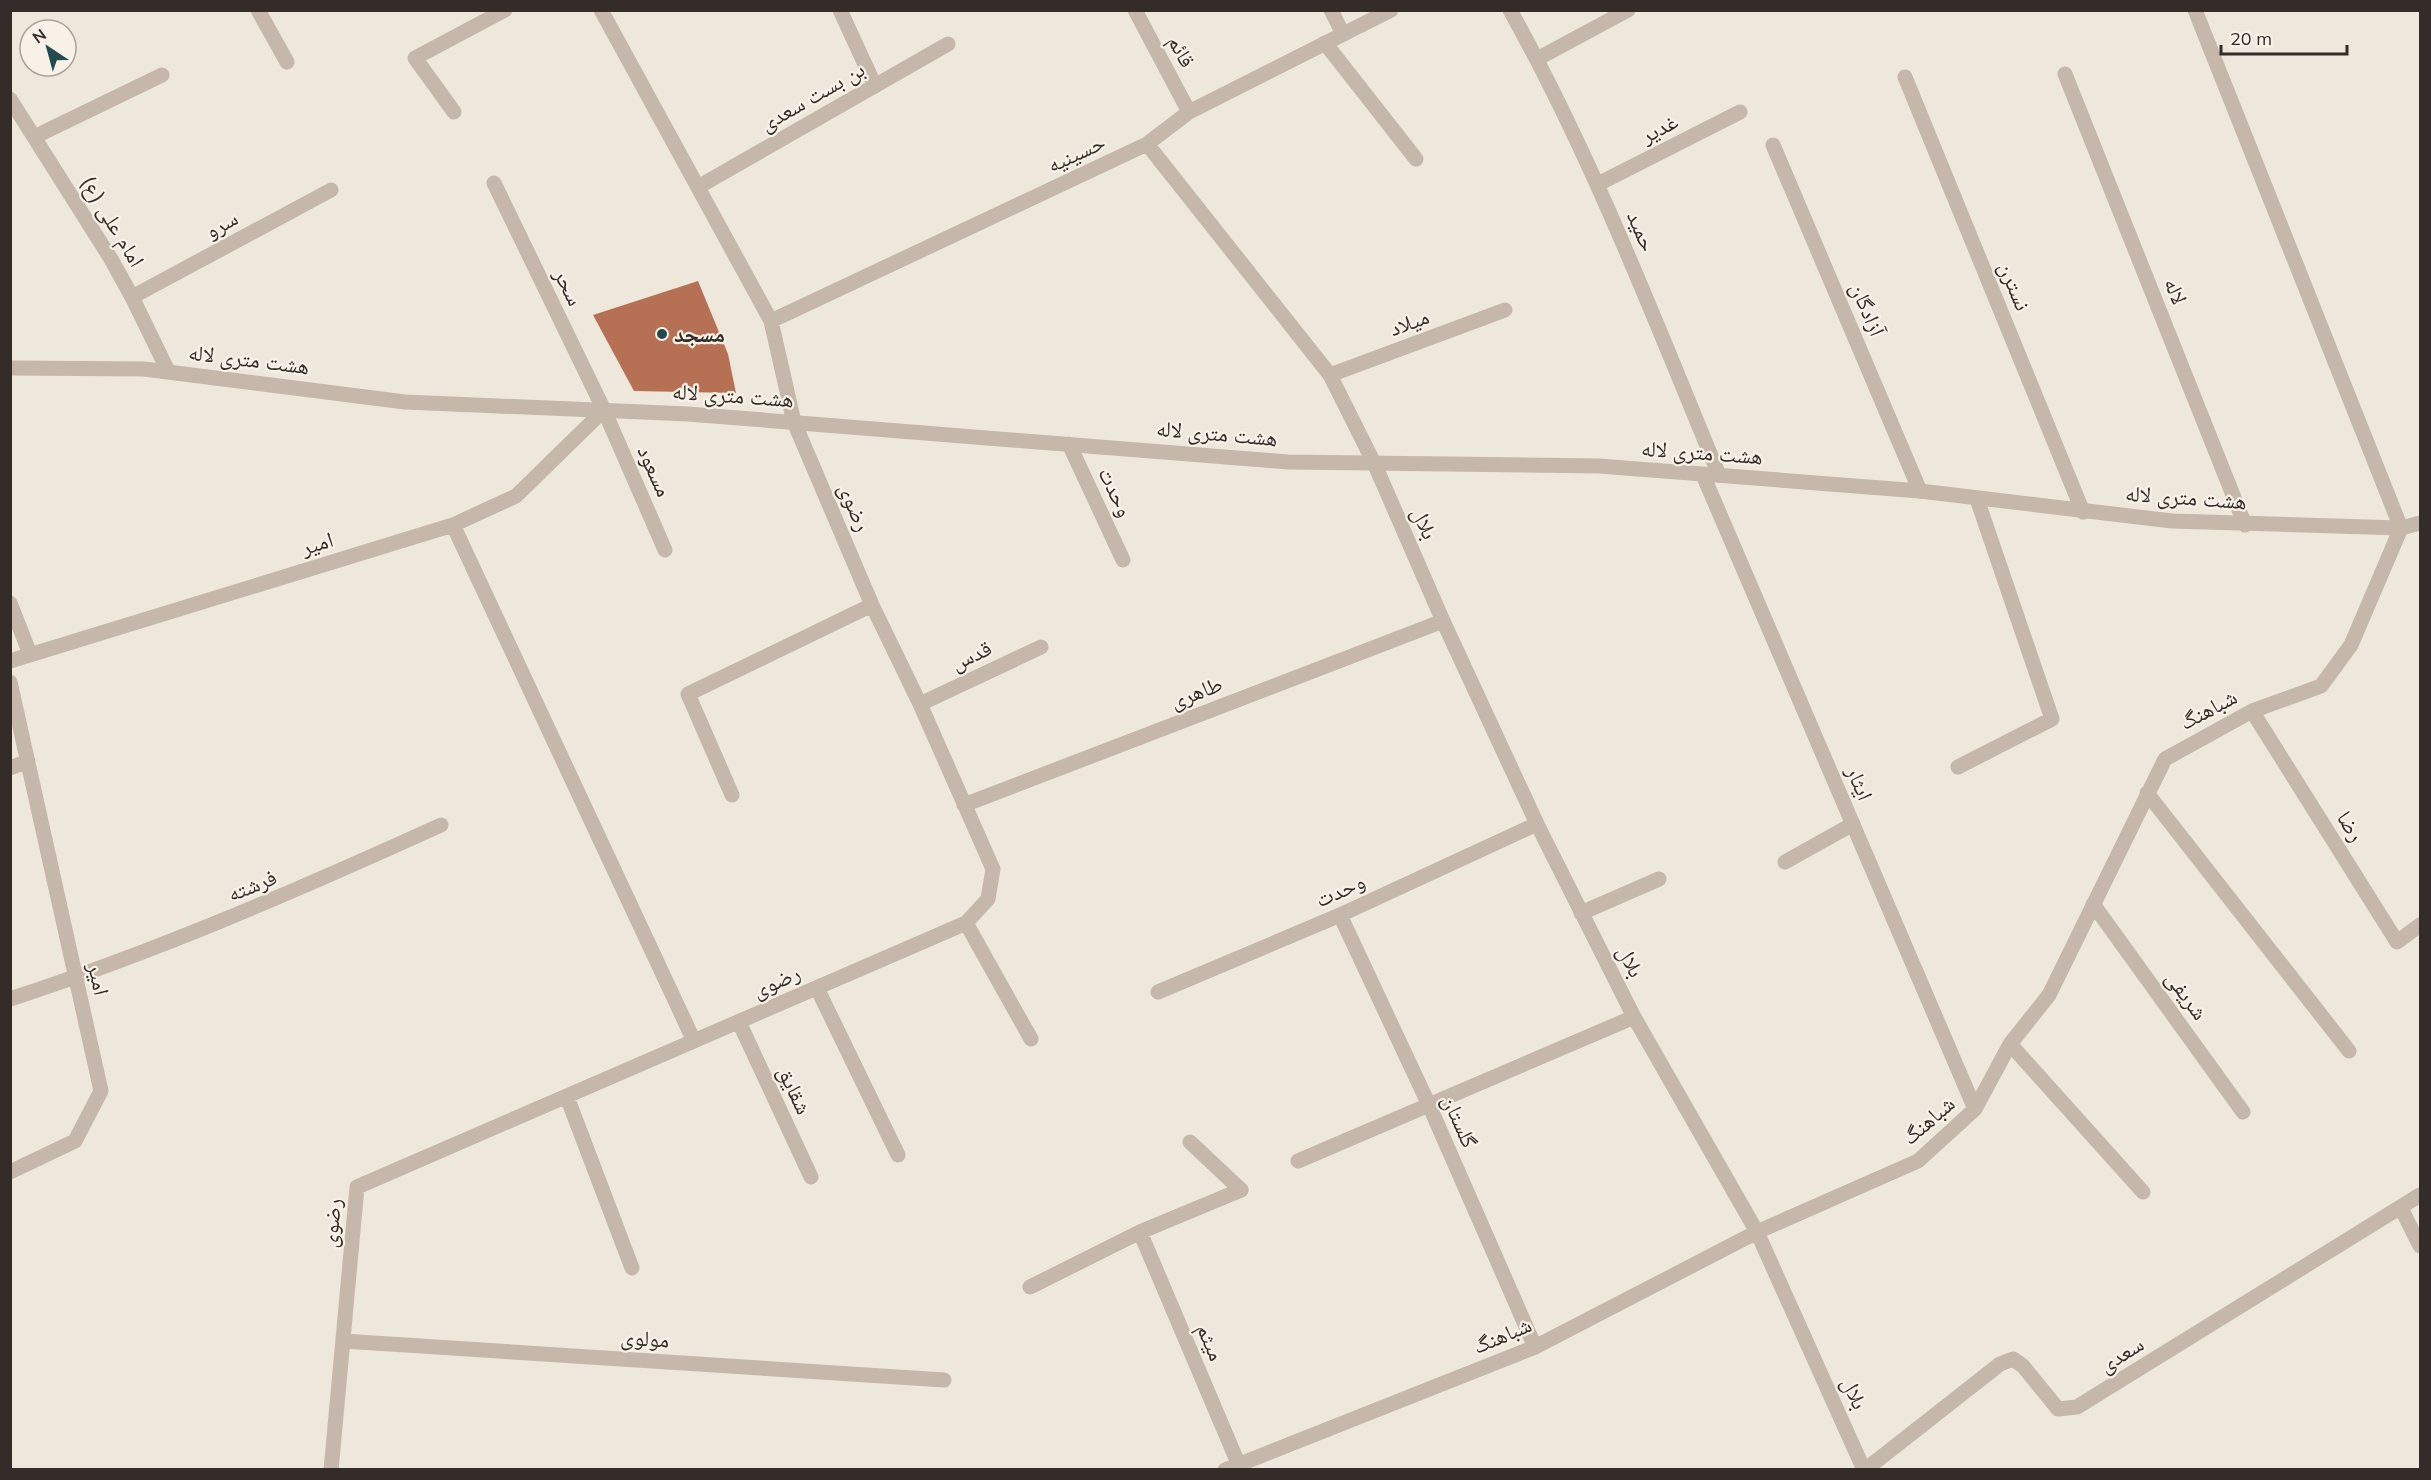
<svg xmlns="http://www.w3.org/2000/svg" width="2431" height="1480" font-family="Mulish,'Noto Naskh Arabic',sans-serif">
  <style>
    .building { fill: #b67053 }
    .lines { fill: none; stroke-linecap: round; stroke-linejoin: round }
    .service { stroke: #c5b8aa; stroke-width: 15 }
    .minor { stroke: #c5b8aa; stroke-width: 15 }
    .tertiary { stroke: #c5b8aa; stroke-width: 15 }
    .poi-dot { fill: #234a4f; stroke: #f7f1e8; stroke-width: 2 }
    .labels { text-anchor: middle; stroke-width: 4.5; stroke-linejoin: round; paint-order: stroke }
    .street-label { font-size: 22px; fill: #332c28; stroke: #f7f1e8 }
    .poi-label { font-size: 22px; font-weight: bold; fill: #332c28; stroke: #f7f1e8; text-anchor: start }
  </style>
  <rect width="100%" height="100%" fill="#eee7dc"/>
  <path class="building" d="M698 281 728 354 736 393 634 391 593 315Z"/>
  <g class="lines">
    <path class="service" d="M258 10 287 62
      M840 10 875 86
      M1325 43 1416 159
      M494 183 604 410 665 550
      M1598 184 1740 112
      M132 297 331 190
      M1069 444 1123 560
      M920 704 1041 647
      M1785 862 1853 824
      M1581 913 1659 879
      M1190 1142 1241 1190
      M2401 1208 2420 1246"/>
    <path class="minor" d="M1135 10 1189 112
      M1331 10 1343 34
      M1510 10C1593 159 1654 318 1719 475
      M1537 59 1628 10
      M2065 74 2245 525
      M1905 77 2083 512
      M10 99 111 259 132 297 168 371
      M454 112 415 58 505 10
      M34 137 162 75
      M1147 144 1330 375 1375 465 1443 621 1537 824 1634 1017 1757 1232 1864 1470
      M1773 145 1920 491
      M698 187 948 44
      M771 321 1147 144 1189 112 1391 10
      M1330 375 1505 310
      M1703 475 1975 1109
      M453 525 694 1041
      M10 603 30 654
      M10 661 453 525 516 496 604 410
      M10 682 101 1091 75 1141 10 1172
      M2252 711 2397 942 2420 925
      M1958 767 2052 719 1977 499
      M10 768 28 761
      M2147 793 2349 1051
      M732 795 688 694 872 605
      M964 805 1443 621
      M2093 904 2243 1112
      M1340 915 1429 1105 1535 1347
      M966 923 1031 1039
      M817 988 898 1155
      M1158 992 1340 915 1537 824
      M10 999C158 951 300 889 441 825
      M739 1022 811 1177
      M2010 1044 2143 1192
      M567 1097 632 1268
      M1298 1161 1634 1017
      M1140 1232 1241 1470
      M1030 1287 1140 1232 1241 1190
      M343 1341 944 1380
      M331 1470 357 1187 966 923 988 899 993 869 920 704 872 605 794 422 771 321 601 10
      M1225 1470 1535 1347 1757 1232 1918 1161 1975 1109 2010 1044 2049 995 2165 759 2252 711 2321 686 2351 645 2401 528 2195 10
      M1865 1470 2000 1364 2013 1359 2023 1366 2058 1409 2077 1407 2420 1195"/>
    <path class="tertiary" d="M10 368 144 369 405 402 688 414 1288 462 1599 466 1920 491 2172 521 2401 528 2420 523"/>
  </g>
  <circle class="poi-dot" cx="662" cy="334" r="6"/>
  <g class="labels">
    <g class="street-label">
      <text transform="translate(1182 51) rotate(62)" y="8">قائم</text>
      <text transform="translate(812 96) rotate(-30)" y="8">بن بست سعدی</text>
      <text transform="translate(1659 128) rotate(-27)" y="8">غدیر</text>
      <text transform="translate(1076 153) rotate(-25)" y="8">حسینیه</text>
      <text transform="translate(113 221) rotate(59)" y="8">امام علی (ع)</text>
      <text transform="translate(221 224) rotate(-29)" y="8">سرو</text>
      <text transform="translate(1642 231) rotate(67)" y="8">حمید</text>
      <text transform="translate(2015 286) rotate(68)" y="8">نسترن</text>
      <text transform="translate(569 287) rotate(64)" y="8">سحر</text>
      <text transform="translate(2176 291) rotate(68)" y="8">لاله</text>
      <text transform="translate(1868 309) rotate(67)" y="8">آزادگان</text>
      <text transform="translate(1409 322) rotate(-20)" y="8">میلاد</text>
      <text transform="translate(249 359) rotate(7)" y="8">هشت متری لاله</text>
      <text transform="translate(733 395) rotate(4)" y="8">هشت متری لاله</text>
      <text transform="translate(1217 433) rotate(5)" y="8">هشت متری لاله</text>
      <text transform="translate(1702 452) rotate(4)" y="8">هشت متری لاله</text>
      <text transform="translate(655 471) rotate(66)" y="8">مسعود</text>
      <text transform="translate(1116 492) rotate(65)" y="8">وحدت</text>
      <text transform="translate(2186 497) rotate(4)" y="8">هشت متری لاله</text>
      <text transform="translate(855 507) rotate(67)" y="8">رضوی</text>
      <text transform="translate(1425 523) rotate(66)" y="8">بلال</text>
      <text transform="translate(317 543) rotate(-17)" y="8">امیر</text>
      <text transform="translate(971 655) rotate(-25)" y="8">قدس</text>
      <text transform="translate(1196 692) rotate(-21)" y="8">طاهری</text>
      <text transform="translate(2208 709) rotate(-28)" y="8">شباهنگ</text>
      <text transform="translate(1860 783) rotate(67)" y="8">ایثار</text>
      <text transform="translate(2351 826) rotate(58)" y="8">رضا</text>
      <text transform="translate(252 885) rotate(-22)" y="8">فرشته</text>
      <text transform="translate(1340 890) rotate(-24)" y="8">وحدت</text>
      <text transform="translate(1631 961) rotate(63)" y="8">بلال</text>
      <text transform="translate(99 979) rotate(78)" y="8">امیر</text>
      <text transform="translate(776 981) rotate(-24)" y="8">رضوی</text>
      <text transform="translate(2187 995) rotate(54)" y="8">شریفی</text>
      <text transform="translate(795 1090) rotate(65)" y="8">شقایق</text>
      <text transform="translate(1928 1120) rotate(-41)" y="8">شباهنگ</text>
      <text transform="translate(1460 1121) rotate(66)" y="8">گلستان</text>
      <text transform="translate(331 1223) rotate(-85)" y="8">رضوی</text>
      <text transform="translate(1502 1335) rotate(-23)" y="8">شباهنگ</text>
      <text transform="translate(645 1338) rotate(4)" y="8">مولوی</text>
      <text transform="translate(1211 1342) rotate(67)" y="8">میثم</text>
      <text transform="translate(2121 1354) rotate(-32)" y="8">سعدی</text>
      <text transform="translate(1855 1393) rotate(66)" y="8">بلال</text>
    </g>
    <g class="poi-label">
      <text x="674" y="342">مسجد</text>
    </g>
  </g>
  <rect width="2431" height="1480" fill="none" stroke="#332c28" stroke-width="24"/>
  <g transform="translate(48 48) rotate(324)"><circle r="28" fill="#f7f1e8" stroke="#a9a29b" stroke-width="1.5"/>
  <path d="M0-4.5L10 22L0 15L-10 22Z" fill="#234a4f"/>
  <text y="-9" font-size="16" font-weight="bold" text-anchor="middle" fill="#332c28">N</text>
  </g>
  <path d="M2221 45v9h126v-9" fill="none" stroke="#332c28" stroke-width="3"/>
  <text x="2230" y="45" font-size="18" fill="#332c28" stroke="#f7f1e8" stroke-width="4.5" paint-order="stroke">20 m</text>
</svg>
